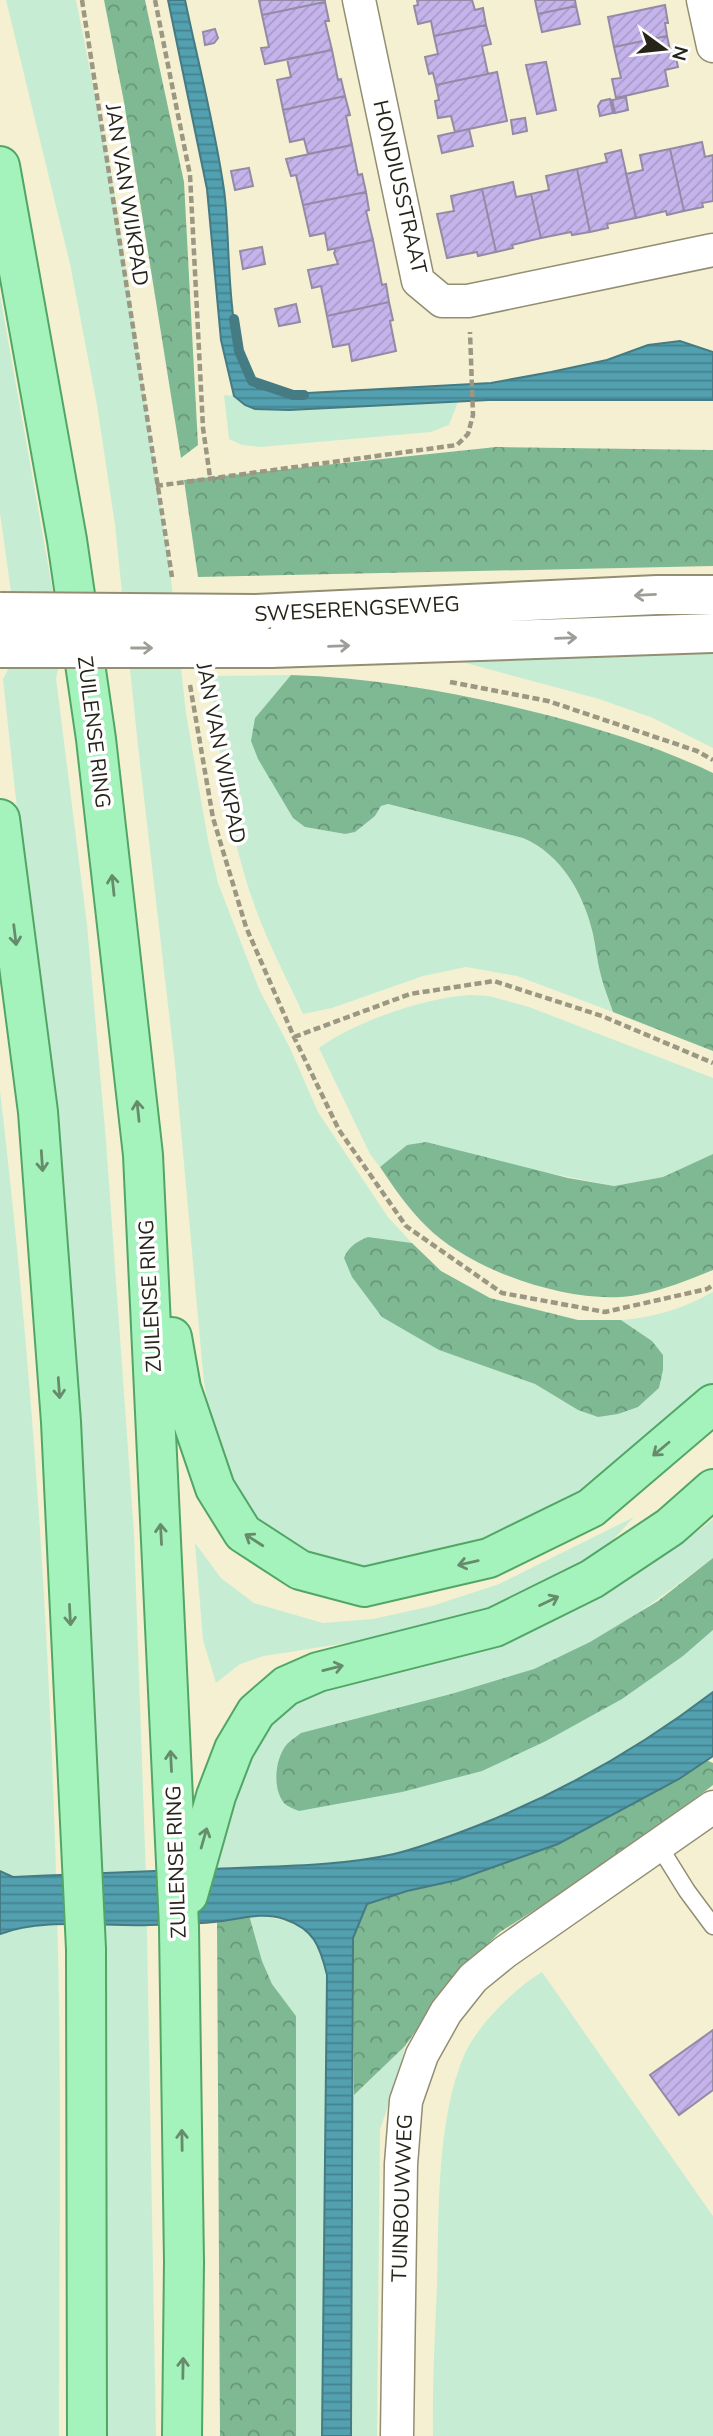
<svg xmlns="http://www.w3.org/2000/svg" width="713" height="2436" font-family="'Nunito Sans',sans-serif">
  <style>
    .green { fill: #c6edd3 }
    .forest { fill: url(#forest-crowns) }
    .water { fill: url(#water-rules); stroke: #457b83; stroke-width: 2 }
    .lines { fill: none; stroke-linecap: round; stroke-linejoin: round }
    .stream { stroke: #457b83; stroke-width: 10 }
    .building { fill: url(#building-hatch); stroke: #938ba6; stroke-width: 2 }
    .service-casing { stroke: #928e72; stroke-width: 19 }
    .minor-casing { stroke: #928e72; stroke-width: 35 }
    .secondary-casing { stroke: #928e72; stroke-width: 42 }
    .primary-casing { stroke: #51a666; stroke-width: 42 }
    .path { stroke: #9b9782; stroke-width: 4.5; stroke-dasharray: 7 3.5; stroke-linecap: butt }
    .service { stroke: #fff; stroke-width: 16 }
    .minor { stroke: #fff; stroke-width: 32 }
    .secondary { stroke: #fff; stroke-width: 38 }
    .primary { stroke: #a4f3bc; stroke-width: 38 }
    .secondary-bridge-casing { stroke: #928e72; stroke-width: 42; stroke-linecap: butt }
    .secondary-bridge { stroke: #fff; stroke-width: 38 }
    .oneway { stroke: #9e9d98 }
    .oneway2 { stroke: #668c6b }
    .labels { text-anchor: middle; stroke-width: 7; stroke-linejoin: round; paint-order: stroke }
    .street-label { font-size: 21px; fill: #27251a; stroke: #fff }
  </style>
  <defs>
    <pattern id="forest-crowns" width="20" height="18" patternUnits="userSpaceOnUse" patternTransform="scale(1.75)"><rect width="20" height="18" fill="#7fb994"/><path d="M2 6a3 3 0 1 1 6 0M12 15a3 3 0 1 1 6 0" fill="none" stroke="#689678"/></pattern>
    <pattern id="water-rules" width="6" height="5" patternUnits="userSpaceOnUse" patternTransform="scale(1.75)"><rect width="6" height="5" fill="#52a0b0"/><path d="M0 2.5h6" fill="none" stroke="#44828e"/></pattern>
    <pattern id="building-hatch" width="6" height="6" patternUnits="userSpaceOnUse" patternTransform="scale(1.75)"><rect width="6" height="6" fill="#c5b3eb"/><path d="M-1 1l2-2M0 6l6-6M5 7l2-2" fill="none" stroke="#a99ac9"/></pattern>
  </defs>
  <rect width="100%" height="100%" fill="#f5f0d2"/>
  <path class="green" d="M6 0H76L114 190 169 561 186 713 208 840 218 883 259 989 290 1048 318 1112 388 1217 412 1243 368 1237 439 1350 535 1384 578 1410 638 1407 659 1388 663 1370 652 1341 621 1320C657 1317 681 1309 713 1292V1386L593 1487 469 1549 384 1569 349 1566 322 1561 283 1541 243 1507 214 1439 204 1383 175 1065 138 746 115 525 97 405 70 264Z
    M0 295 63 648 56 678 87 925 106 1141 134 1533 146 1877 156 2436H100L72 1320 3 679 19 649 0 513Z
    M224 395 234 396 245 405 255 409 289 410 458 402 449 425 431 432 261 447 242 445 229 439Z
    M713 637V748L653 718 599 699 440 656Z
    M291 675 255 718 305 827 345 834 375 816 381 806 388 804 523 838C561 854 584 894 593 934 596 948 597 962 601 976 604 988 609 1000 613 1012L517 976 466 967 423 976 332 1008 303 1014C287 979 268 943 255 907 228 834 220 753 210 676Z
    M471 995 489 996 529 1007 713 1078V1154L663 1177 614 1186 407 1145 380 1167 370 1154 319 1048C356 1021 426 997 471 995Z
    M0 1091C32 1362 50 1635 57 1908 62 2084 59 2260 59 2436H0V1934L15 1927 13 1877 0 1871Z
    M634 1517 610 1543 570 1574 449 1627 264 1656 240 1664 216 1683 203 1640 195 1543 221 1578 254 1603 323 1623 373 1619 432 1606 499 1584Z
    M713 1519V1558C658 1600 599 1644 534 1669 507 1679 478 1685 451 1694L546 1741C606 1707 660 1675 713 1630V1692C641 1747 562 1792 478 1825 450 1836 421 1848 392 1854 335 1865 275 1868 217 1868L221 1837 239 1767 265 1728 311 1687 450 1659 506 1640 636 1570 698 1531Z
    M249 1915C277 1918 304 1920 320 1947 324 1954 325 1966 327 1975L322 2436H296V2016L272 1984 262 1961Z
    M542 1972 713 2216V2436H433C432 2386 435 2336 437 2286 439 2214 436 2119 465 2053 478 2025 515 1988 542 1972Z
    M405 2046 397 2081 380 2129 377 2436H351L354 2095Z"/>
  <path class="forest" d="M104 0H145L184 182 198 445 181 458 124 102Z
    M496 447 713 450V566L198 577 184 480Z
    M291 675C380 678 466 694 551 716 607 731 661 748 713 773V1051L613 1012C609 1000 604 988 601 976 597 962 596 948 593 934 584 894 561 854 523 838L388 804 381 806 375 816 355 832 345 834 305 827 293 818 258 759 251 741 255 718Z
    M426 1142 568 1178 614 1186 663 1177 713 1154V1270C688 1280 664 1290 637 1295 575 1307 470 1271 426 1226 408 1208 394 1188 380 1167L407 1145Z
    M368 1237 412 1243 441 1271 490 1298 578 1320H621L652 1341 663 1355V1370L659 1388 638 1407 618 1414 598 1417 578 1410 535 1384 439 1350 382 1317 352 1277 344 1258C349 1246 356 1242 368 1237Z
    M713 1558V1630L683 1656 622 1699 546 1741 482 1771 402 1792 299 1811C294 1809 288 1807 284 1803 272 1788 275 1758 287 1744 291 1740 297 1736 301 1733L451 1694 534 1669 590 1642 658 1601Z
    M706 1760 713 1763V1785L629 1850 500 1932 455 1976 405 2046 354 2095 353 1938 367 1904 558 1844 679 1779Z
    M249 1915 262 1961 272 1984 296 2016V2436H220L217 1922Z"/>
  <path class="water" d="M168 0H185C198 62 215 127 224 190 232 246 223 344 257 388L289 394 491 383 551 372 607 360 648 345 680 341 713 352V400H489L289 410 255 409 245 405 234 396 221 340 207 189Z
    M713 1692V1756L679 1779 558 1844 457 1880 407 1891 367 1904 353 1938 351 2436H322L327 1975C320 1946 314 1929 284 1919 260 1911 238 1920 214 1922 193 1924 171 1924 150 1925 104 1927 42 1917 0 1934V1871L13 1877C80 1874 147 1871 214 1869 273 1866 336 1867 394 1854 423 1847 451 1836 479 1825 562 1792 641 1747 713 1692Z"/>
  <g class="lines">
    <path class="stream" d="M234 319 239 351 252 381 293 395H304"/>
  </g>
  <path class="building" d="M259 0H325V2L262 15Z
    M417 0H472L475 10 483 8 486 25 434 36 431 21 418 24 414 6 418 5Z
    M535 0H575L576 6 538 14Z
    M325 2 329 21H325L332 50 265 64 261 48 269 47 262 15Z
    M665 5 668 23H665L667 36 614 47 608 17Z
    M576 6 580 24 542 32 538 14Z
    M486 25 491 44 482 46 488 74 436 85 433 73 429 74 425 57 438 54 434 36Z
    M215 29 218 38 214 43 205 45 203 32Z
    M667 36 670 50 674 49 678 67 665 70 668 86 616 98 612 79 621 78 614 47Z
    M332 50 338 80 341 79 345 96 283 110 277 80 291 77 287 59Z
    M546 62 556 110 537 114 526 65Z
    M497 72 507 121 455 132 451 116 438 118 435 101 439 100 436 85Z
    M345 96 350 115 346 116 352 145 308 154 304 139 290 142 283 110Z
    M626 97 628 110 615 113 612 100Z
    M610 99 613 113 600 116 598 106 601 101Z
    M525 118 527 131 513 134 511 120Z
    M469 129 473 146 442 153 438 136Z
    M702 142 705 157 713 155V201L702 203 703 207 684 211 670 149Z
    M352 145 358 175 362 174 366 192 303 205 296 175 291 176 286 159Z
    M670 149 684 211 667 215 666 211 636 218 626 174 643 170 640 155Z
    M621 150 636 218 607 224 608 228 590 232 577 169 607 162 605 154Z
    M249 168 253 186 235 190 231 171Z
    M577 169 590 232 572 235 571 232 541 238 531 194 549 190 546 176Z
    M513 182 516 197 531 194 541 238 512 245 513 248 496 252 482 189Z
    M482 189 496 252 478 256 477 252 447 258 437 214 454 211 451 196Z
    M366 192 369 210 366 211 373 240 328 250 325 233 310 236 303 205Z
    M373 240 382 285 386 284 389 302 327 316 321 286 312 288 308 270 338 264 334 253 336 248Z
    M262 247 265 264 243 269 240 251Z
    M389 302 393 320 390 321 396 351 352 361 349 344 333 347 327 316Z
    M296 304 300 322 279 326 275 309Z
    M713 2030V2090L679 2115 650 2075Z"/>
  <g class="lines">
    <defs>
      <path id="service" d="M659 1846 687 1891 713 1926"/>
      <path id="minor" d="M359 0 418 281 442 301H468L713 250
        M703 0 713 46
        M397 2436 401 2164 406 2101 422 2055 446 2012 473 1978 505 1952 713 1807"/>
      <path id="secondary" d="M256 614 657 595H713
        M271 648 713 633"/>
      <path id="primary" d="M0 166 67 540 96 739 143 1155 179 1927 184 2262 182 2436
        M0 819 38 1112 61 1422 86 1949 87 2436
        M172 1337 181 1388 215 1488 243 1533 300 1570 364 1587 489 1558 591 1508 713 1404
        M188 1895 216 1796 234 1749 256 1712 286 1686 318 1672 495 1627 592 1579 670 1527 713 1489"/>
    </defs>
    <use href="#service" class="service-casing"/>
    <use href="#minor" class="minor-casing"/>
    <use href="#secondary" class="secondary-casing"/>
    <use href="#primary" class="primary-casing"/>
    <path class="path" d="M82 0 172 577
      M155 0 190 175 203 428 210 477
      M156 486 457 445 468 434 473 415 470 332
      M450 682 548 701 697 751 713 760
      M190 685 213 818 246 927 294 1037 339 1130 406 1226 502 1293 605 1312 707 1289 713 1285
      M294 1037 410 994 494 981 602 1016 713 1063"/>
    <use href="#service" class="service"/>
    <use href="#minor" class="minor"/>
    <use href="#secondary" class="secondary"/>
    <use href="#primary" class="primary"/>
    <defs>
      <path id="secondary-bridge" d="M0 612 256 614
        M0 648H271"/>
    </defs>
    <use href="#secondary-bridge" class="secondary-bridge-casing"/>
    <use href="#secondary-bridge" class="secondary-bridge"/>
  </g>
  <defs><path id="oneway-shaft" d="M-6 0H5M1.5-3L5.5 0L1.5 3" fill="none" stroke-width="1.6" stroke-linecap="round" stroke-linejoin="round" transform="scale(1.75)"/></defs>
  <g class="oneway">
    <use href="#oneway-shaft" transform="translate(645 595) rotate(177)"/>
    <use href="#oneway-shaft" transform="translate(566 638) rotate(-2)"/>
    <use href="#oneway-shaft" transform="translate(339 646) rotate(-2)"/>
    <use href="#oneway-shaft" transform="translate(142 648)"/>
  </g>
  <g class="oneway2">
    <use href="#oneway-shaft" transform="translate(113 885) rotate(-96)"/>
    <use href="#oneway-shaft" transform="translate(15 935) rotate(83)"/>
    <use href="#oneway-shaft" transform="translate(138 1111) rotate(-96)"/>
    <use href="#oneway-shaft" transform="translate(42 1161) rotate(86)"/>
    <use href="#oneway-shaft" transform="translate(59 1388) rotate(86)"/>
    <use href="#oneway-shaft" transform="translate(661 1449) rotate(140)"/>
    <use href="#oneway-shaft" transform="translate(161 1534) rotate(-93)"/>
    <use href="#oneway-shaft" transform="translate(254 1540) rotate(-147)"/>
    <use href="#oneway-shaft" transform="translate(468 1563) rotate(167)"/>
    <use href="#oneway-shaft" transform="translate(549 1601) rotate(-26)"/>
    <use href="#oneway-shaft" transform="translate(70 1615) rotate(87)"/>
    <use href="#oneway-shaft" transform="translate(333 1668) rotate(-14)"/>
    <use href="#oneway-shaft" transform="translate(171 1761) rotate(-93)"/>
    <use href="#oneway-shaft" transform="translate(204 1838) rotate(-74)"/>
    <use href="#oneway-shaft" transform="translate(182 2140) rotate(-91)"/>
    <use href="#oneway-shaft" transform="translate(183 2368) rotate(-89)"/>
  </g>
  <g class="labels">
    <g class="street-label">
      <text transform="translate(400 187) rotate(77)" y="7">HONDIUSSTRAAT</text>
      <text transform="translate(127 195) rotate(81)" y="7">JAN VAN WIJKPAD</text>
      <text transform="translate(357 609) rotate(-3)" y="7">SWESERENGSEWEG</text>
      <text transform="translate(94 732) rotate(83)" y="7">ZUILENSE RING</text>
      <text transform="translate(221 753) rotate(79)" y="7">JAN VAN WIJKPAD</text>
      <text transform="translate(150 1296) rotate(-93)" y="7">ZUILENSE RING</text>
      <text transform="translate(176 1862) rotate(-92)" y="7">ZUILENSE RING</text>
      <text transform="translate(402 2198) rotate(-88)" y="7">TUINBOUWWEG</text>
    </g>
  </g>
  <g transform="translate(664 49) rotate(105)" stroke="#ffffff" stroke-width="5" paint-order="stroke">
  <path d="M0-5L12 26L0 18L-12 26Z" fill="#27251a"/>
  <text y="-10" font-size="19" font-weight="bold" text-anchor="middle" fill="#27251a">N</text>
  </g>
</svg>
